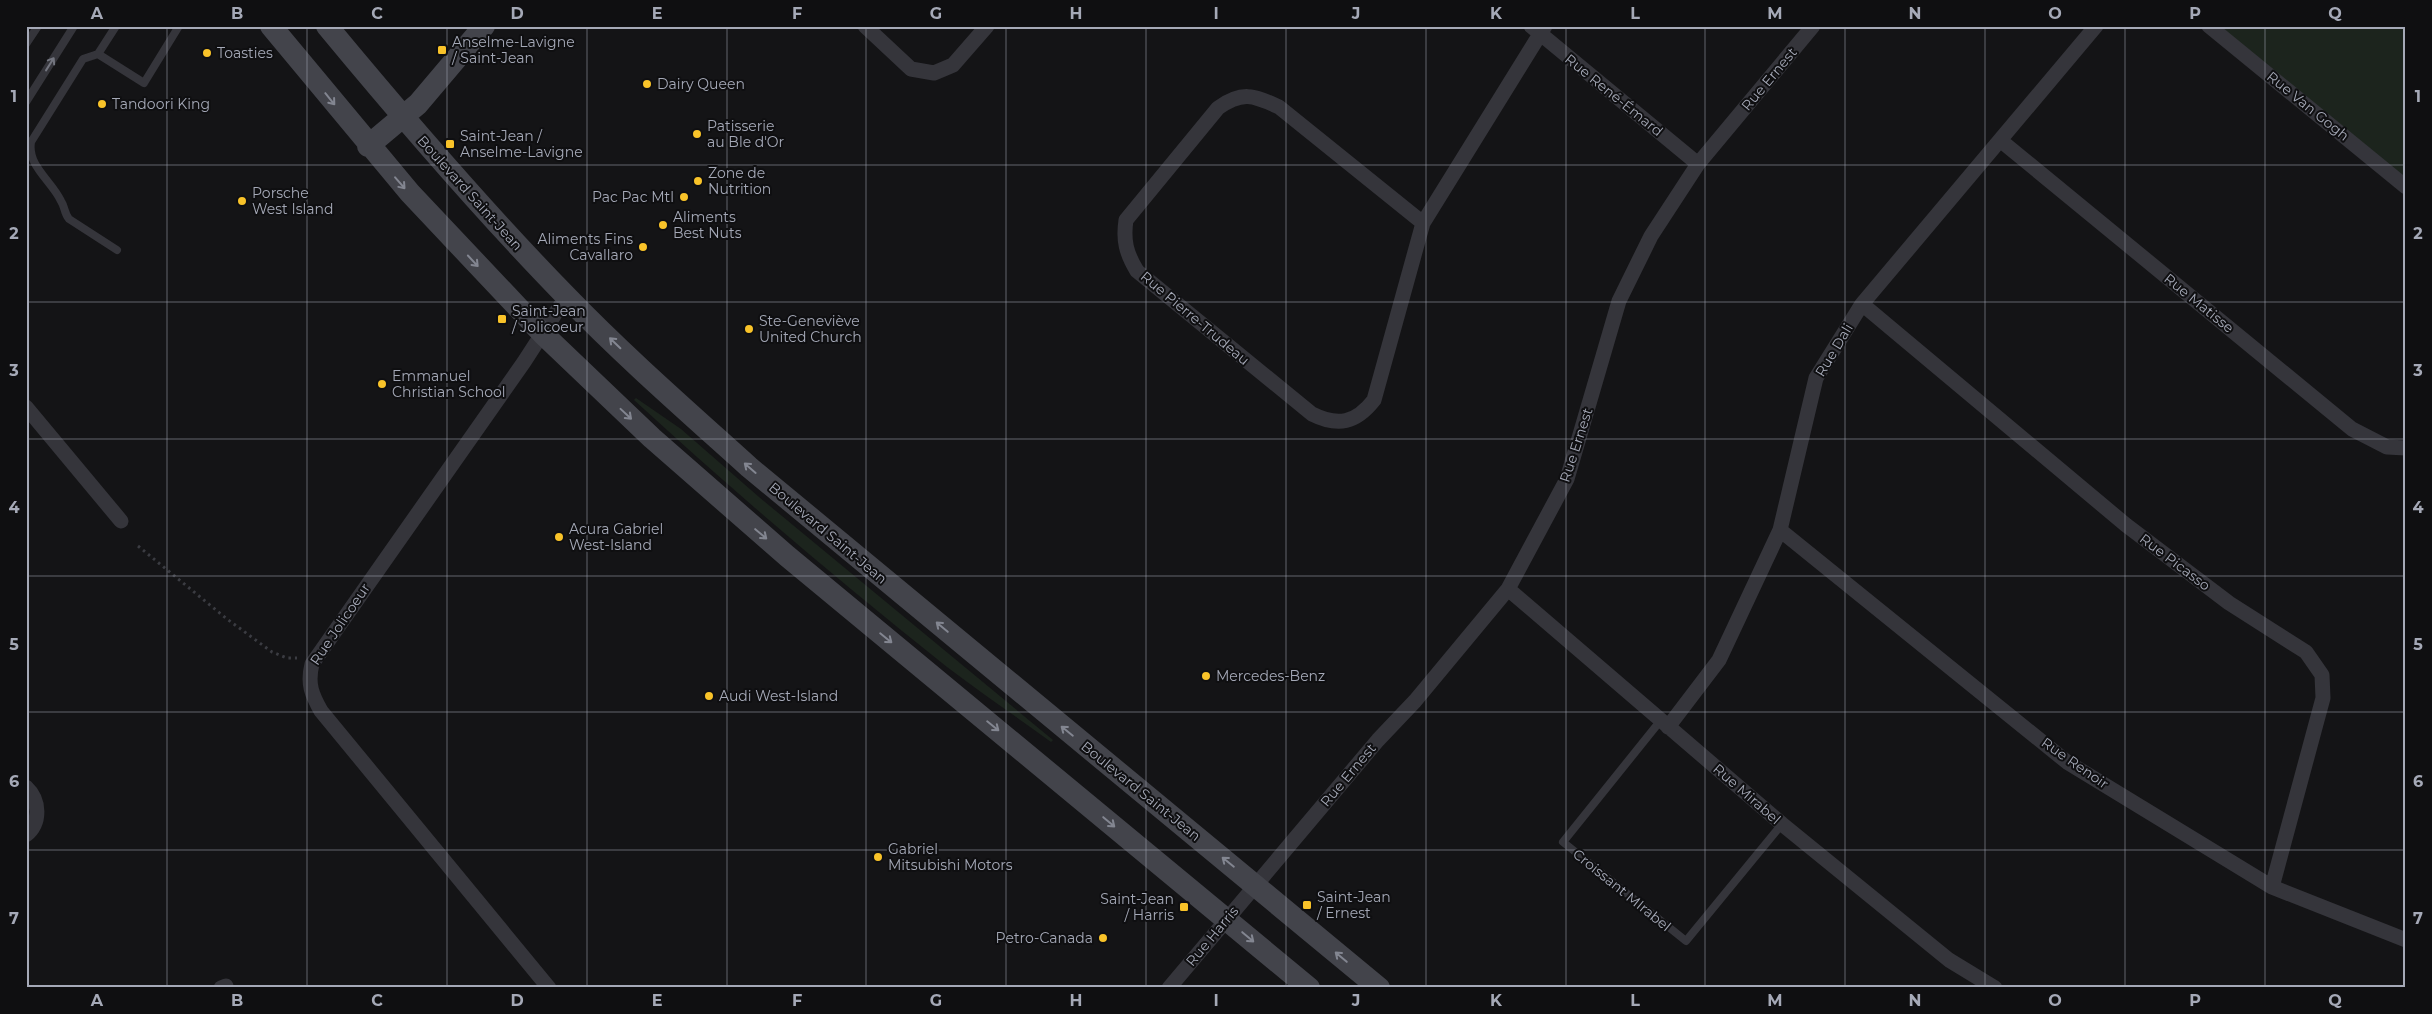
<svg xmlns="http://www.w3.org/2000/svg" width="2432" height="1014" font-family="Montserrat,sans-serif">
  <style>
    .green { fill: #1c241d }
    .lines { fill: none; stroke-linecap: round; stroke-linejoin: round }
    .path { stroke: #3b3c42; stroke-width: 3; stroke-dasharray: 2.5 4; stroke-linecap: butt }
    .lane { stroke: #35353b; stroke-width: 8 }
    .street { stroke: #35353b; stroke-width: 15 }
    .secondary { stroke: #43444b; stroke-width: 22 }
    .oneway { stroke: #73757f }
    .oneway2 { stroke: #838691 }
    .grid { fill: none; stroke: #a5a9b7; stroke-width: 1; stroke-opacity: 0.55 }
    .poi-dot { fill: #f9c329; stroke: #0f0f11; stroke-width: 2 }
    .labels { text-anchor: middle; stroke-width: 4; stroke-linejoin: round; paint-order: stroke }
    .poi-label { font-size: 14px; fill: #a5a9b7; stroke: #0f0f11; text-anchor: start }
    .street-label { font-size: 14px; fill: #a5a9b7; stroke: #0f0f11 }
    .neatline { fill: none; stroke: #a5a9b7; stroke-width: 2 }
    .grid-label { font-size: 16px; text-anchor: middle; font-weight: bold; fill: #a5a9b7 }
  </style>
  <rect width="100%" height="100%" fill="#141416"/>
  <path class="green" d="M2209 26H2406V186Z
    M636 398 681 429 759 497 1053 740 1051 742C1017 717 981 693 947 667 840 582 735 493 634 400Z"/>
  <g class="lines">
    <path class="path" d="M138 546 227 619 272 652 287 658H297"/>
    <path class="lane" d="M116 26 98 54 144 83 179 26
      M26 44 38 26
      M98 54 83 59 31 142C27 166 52 181 61 201 65 207 64 213 69 219L117 250
      M26 102 74 26
      M1661 720 1563 842 1686 941 1782 824"/>
    <path class="street" d="M865 26 911 69 934 73 953 65 987 26
      M1531 26 1698 164
      M2209 26 2406 187
      M2000 140 2352 429 2387 447 2406 448
      M1423 223 1279 107C1253 95 1242 91 1218 108L1126 220C1123 240 1126 253 1137 271L1312 414C1338 427 1356 423 1374 400L1423 223 1545 26
      M1862 304 2126 525 2229 603 2306 652 2322 675 2323 698 2272 887
      M26 407 121 521
      M1780 530 2067 762 2272 887 2406 940
      M1508 589 1782 824 1949 960 1995 988
      M1668 727 1719 660 1780 530 1816 378 1862 304 2096 26
      M26 787C40 800 41 823 26 835
      M221 988 226 986
      M549 988 321 711C312 695 307 684 312 664L524 362 566 297
      M1169 988 1378 740 1415 701 1508 589 1567 479 1619 301 1651 236 1698 164 1813 26"/>
    <path class="secondary" d="M271 26 410 193 543 334 652 438 787 556 1309 988
      M327 26C404 119 482 210 566 296 624 356 687 411 749 467L1379 988
      M368 146 418 104 484 26"/>
  </g>
  <defs><path id="oneway-shaft" d="M-6 0H5M1.5-3L5.5 0L1.5 3" fill="none" stroke-width="1.6" stroke-linecap="round" stroke-linejoin="round" transform="scale(1.25)"/></defs>
  <use class="oneway" href="#oneway-shaft" transform="translate(50 64) rotate(-58)"/>
  <g class="oneway2">
    <use href="#oneway-shaft" transform="translate(330 99) rotate(51)"/>
    <use href="#oneway-shaft" transform="translate(400 183) rotate(49)"/>
    <use href="#oneway-shaft" transform="translate(473 261) rotate(47)"/>
    <use href="#oneway-shaft" transform="translate(615 343) rotate(-136)"/>
    <use href="#oneway-shaft" transform="translate(626 414) rotate(43)"/>
    <use href="#oneway-shaft" transform="translate(750 468) rotate(-139)"/>
    <use href="#oneway-shaft" transform="translate(761 534) rotate(40)"/>
    <use href="#oneway-shaft" transform="translate(942 627) rotate(-140)"/>
    <use href="#oneway-shaft" transform="translate(886 638) rotate(39)"/>
    <use href="#oneway-shaft" transform="translate(993 726) rotate(39)"/>
    <use href="#oneway-shaft" transform="translate(1067 731) rotate(-141)"/>
    <use href="#oneway-shaft" transform="translate(1109 822) rotate(40)"/>
    <use href="#oneway-shaft" transform="translate(1228 862) rotate(-141)"/>
    <use href="#oneway-shaft" transform="translate(1248 937) rotate(40)"/>
    <use href="#oneway-shaft" transform="translate(1341 957) rotate(-140)"/>
  </g>
  <path class="grid" d="M167 26V988M307 26V988M447 26V988M587 26V988M727 26V988M866 26V988M1006 26V988M1146 26V988M1286 26V988M1426 26V988M1566 26V988M1705 26V988M1845 26V988M1985 26V988M2125 26V988M2265 26V988M26 165H2406M26 302H2406M26 439H2406M26 576H2406M26 712H2406M26 850H2406"/>
  <g class="poi-dot">
    <rect x="437" y="45" width="10" height="10" rx="2.5"/>
    <circle cx="207" cy="53" r="5"/>
    <circle cx="647" cy="84" r="5"/>
    <circle cx="102" cy="104" r="5"/>
    <circle cx="697" cy="134" r="5"/>
    <rect x="445" y="139" width="10" height="10" rx="2.5"/>
    <circle cx="698" cy="181" r="5"/>
    <circle cx="684" cy="197" r="5"/>
    <circle cx="242" cy="201" r="5"/>
    <circle cx="663" cy="225" r="5"/>
    <circle cx="643" cy="247" r="5"/>
    <rect x="497" y="314" width="10" height="10" rx="2.5"/>
    <circle cx="749" cy="329" r="5"/>
    <circle cx="382" cy="384" r="5"/>
    <circle cx="559" cy="537" r="5"/>
    <circle cx="1206" cy="676" r="5"/>
    <circle cx="709" cy="696" r="5"/>
    <circle cx="878" cy="857" r="5"/>
    <rect x="1302" y="900" width="10" height="10" rx="2.5"/>
    <rect x="1179" y="902" width="10" height="10" rx="2.5"/>
    <circle cx="1103" cy="938" r="5"/>
  </g>
  <g class="labels">
    <g class="poi-label">
      <text x="452" y="47">Anselme-Lavigne<tspan x="452" dy="16">/ Saint-Jean</tspan></text>
      <text x="217" y="58">Toasties</text>
      <text x="657" y="89">Dairy Queen</text>
      <text x="112" y="109">Tandoori King</text>
      <text x="707" y="131">Patisserie<tspan x="707" dy="16">au Ble d'Or</tspan></text>
      <text x="460" y="141">Saint-Jean /<tspan x="460" dy="16">Anselme-Lavigne</tspan></text>
      <text x="708" y="178">Zone de<tspan x="708" dy="16">Nutrition</tspan></text>
      <text x="252" y="198">Porsche<tspan x="252" dy="16">West Island</tspan></text>
      <text x="674" y="202" text-anchor="end">Pac Pac Mtl</text>
      <text x="673" y="222">Aliments<tspan x="673" dy="16">Best Nuts</tspan></text>
      <text x="633" y="244" text-anchor="end">Aliments Fins<tspan x="633" dy="16">Cavallaro</tspan></text>
      <text x="512" y="316">Saint-Jean<tspan x="512" dy="16">/ Jolicoeur</tspan></text>
      <text x="759" y="326">Ste-Geneviève<tspan x="759" dy="16">United Church</tspan></text>
      <text x="392" y="381">Emmanuel<tspan x="392" dy="16">Christian School</tspan></text>
      <text x="569" y="534">Acura Gabriel<tspan x="569" dy="16">West-Island</tspan></text>
      <text x="1216" y="681">Mercedes-Benz</text>
      <text x="719" y="701">Audi West-Island</text>
      <text x="888" y="854">Gabriel<tspan x="888" dy="16">Mitsubishi Motors</tspan></text>
      <text x="1317" y="902">Saint-Jean<tspan x="1317" dy="16">/ Ernest</tspan></text>
      <text x="1174" y="904" text-anchor="end">Saint-Jean<tspan x="1174" dy="16">/ Harris</tspan></text>
      <text x="1093" y="943" text-anchor="end">Petro-Canada</text>
    </g>
    <g class="street-label">
      <text transform="translate(1769 79) rotate(-50)" y="5">Rue Ernest</text>
      <text transform="translate(1614 95) rotate(39)" y="5">Rue René-Émard</text>
      <text transform="translate(2308 106) rotate(39)" y="5">Rue Van Gogh</text>
      <text transform="translate(470 193) rotate(48)" y="5">Boulevard Saint-Jean</text>
      <text transform="translate(2199 303) rotate(39)" y="5">Rue Matisse</text>
      <text transform="translate(1195 318) rotate(40)" y="5">Rue Pierre-Trudeau</text>
      <text transform="translate(1834 350) rotate(-59)" y="5">Rue Dali</text>
      <text transform="translate(1576 445) rotate(-72)" y="5">Rue Ernest</text>
      <text transform="translate(828 533) rotate(40)" y="5">Boulevard Saint-Jean</text>
      <text transform="translate(2175 562) rotate(37)" y="5">Rue Picasso</text>
      <text transform="translate(340 624) rotate(-56)" y="5">Rue Jolicoeur</text>
      <text transform="translate(2075 763) rotate(35)" y="5">Rue Renoir</text>
      <text transform="translate(1348 775) rotate(-50)" y="5">Rue Ernest</text>
      <text transform="translate(1141 791) rotate(39)" y="5">Boulevard Saint-Jean</text>
      <text transform="translate(1747 794) rotate(41)" y="5">Rue Mirabel</text>
      <text transform="translate(1622 890) rotate(39)" y="5">Croissant MIrabel</text>
      <text transform="translate(1212 936) rotate(-50)" y="5">Rue Harris</text>
    </g>
  </g>
  <rect width="2432" height="1014" fill="none" stroke="#0f0f11" stroke-width="55"/>
  <rect x="28" y="28" width="2376" height="958" class="neatline"/>
  <g class="grid-label">
    <text x="97" y="19">A</text>
    <text x="237" y="19">B</text>
    <text x="377" y="19">C</text>
    <text x="517" y="19">D</text>
    <text x="657" y="19">E</text>
    <text x="797" y="19">F</text>
    <text x="936" y="19">G</text>
    <text x="1076" y="19">H</text>
    <text x="1216" y="19">I</text>
    <text x="1356" y="19">J</text>
    <text x="1496" y="19">K</text>
    <text x="1635" y="19">L</text>
    <text x="1775" y="19">M</text>
    <text x="1915" y="19">N</text>
    <text x="2055" y="19">O</text>
    <text x="2195" y="19">P</text>
    <text x="2335" y="19">Q</text>
    <text x="14" y="102">1</text>
    <text x="2418" y="102">1</text>
    <text x="14" y="239">2</text>
    <text x="2418" y="239">2</text>
    <text x="14" y="376">3</text>
    <text x="2418" y="376">3</text>
    <text x="14" y="513">4</text>
    <text x="2418" y="513">4</text>
    <text x="14" y="650">5</text>
    <text x="2418" y="650">5</text>
    <text x="14" y="787">6</text>
    <text x="2418" y="787">6</text>
    <text x="14" y="924">7</text>
    <text x="2418" y="924">7</text>
    <text x="97" y="1006">A</text>
    <text x="237" y="1006">B</text>
    <text x="377" y="1006">C</text>
    <text x="517" y="1006">D</text>
    <text x="657" y="1006">E</text>
    <text x="797" y="1006">F</text>
    <text x="936" y="1006">G</text>
    <text x="1076" y="1006">H</text>
    <text x="1216" y="1006">I</text>
    <text x="1356" y="1006">J</text>
    <text x="1496" y="1006">K</text>
    <text x="1635" y="1006">L</text>
    <text x="1775" y="1006">M</text>
    <text x="1915" y="1006">N</text>
    <text x="2055" y="1006">O</text>
    <text x="2195" y="1006">P</text>
    <text x="2335" y="1006">Q</text>
  </g>
</svg>
